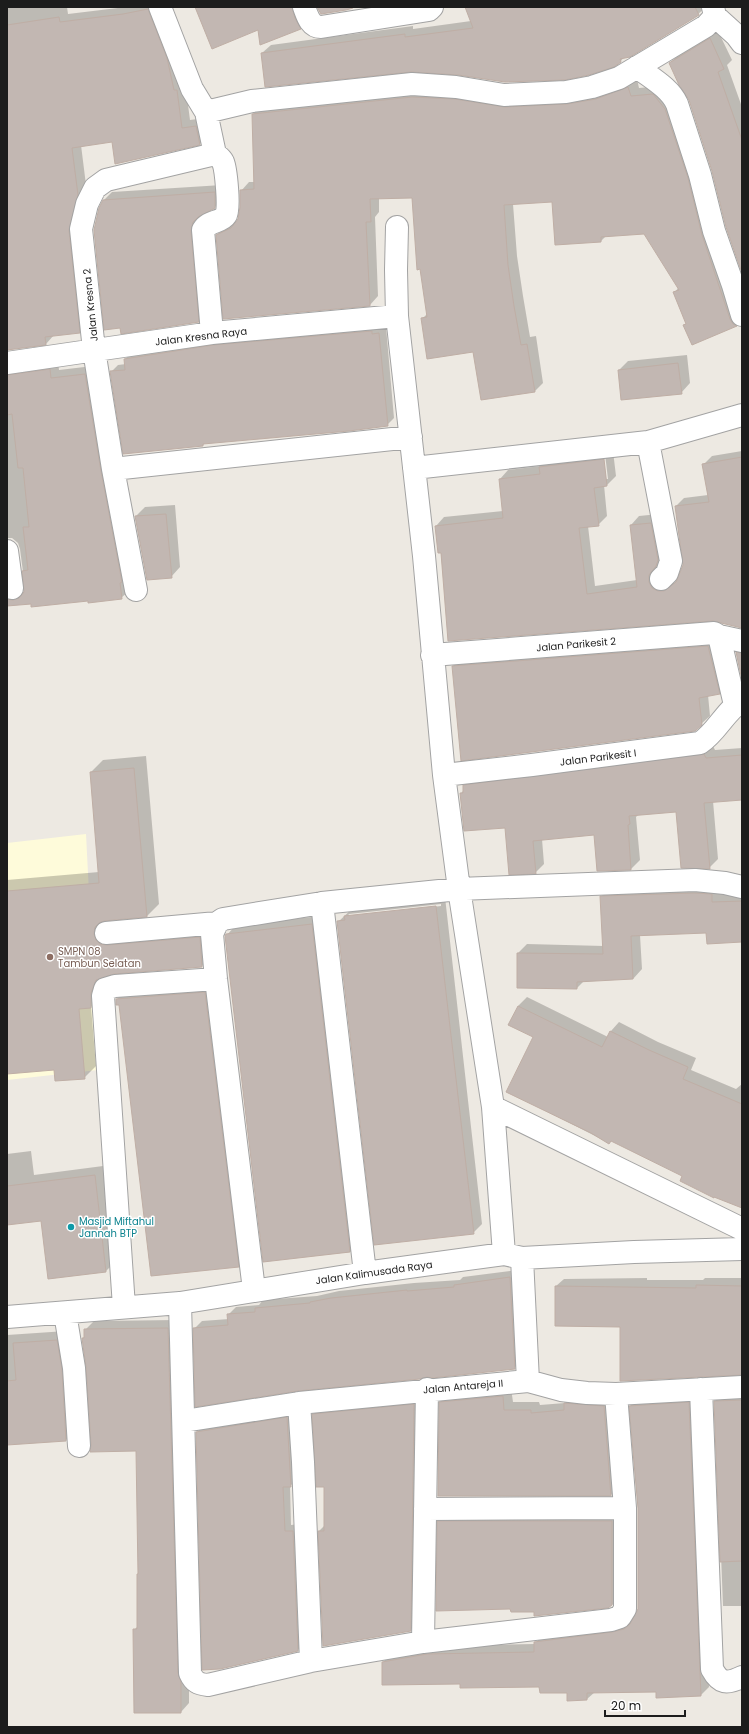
<svg xmlns="http://www.w3.org/2000/svg" width="749" height="1734" font-family="Poppins,sans-serif">
  <style>
    .education { fill: #fefbda }
    .shadow { fill: #0003; fill-rule: evenodd }
    .building { fill: #c2b7b2; stroke: #bfaea5 }
    .lines { fill: none; stroke-linecap: round; stroke-linejoin: round }
    .minor-casing { stroke: #a3a3a3; stroke-width: 24 }
    .minor { stroke: #fff; stroke-width: 22 }
    .education-dot { fill: #8d6e63; stroke: #fff; stroke-width: 1.5 }
    .culture-dot { fill: #0f9aa8; stroke: #fff; stroke-width: 1.5 }
    .labels { text-anchor: middle; stroke-width: 3; stroke-linejoin: round; paint-order: stroke }
    .street-label { font-size: 10px; fill: #1c1c1c; stroke: #fff }
    .education-label { font-size: 10px; fill: #785e54; stroke: #fff; text-anchor: start }
    .culture-label { font-size: 10px; fill: #0d838f; stroke: #fff; text-anchor: start }
  </style>
  <rect width="100%" height="100%" fill="#ede9e2"/>
  <path class="education" d="M86 834 98 1070 7 1080V843Z"/>
  <path class="shadow" d="M7 7H67L68 14 126 7H159L185 82 190 120 205 118 208 135 200 144 113 141 81 145 86 185 88 324 79 332 54 335 46 344 7 349Z
    M196 7H303L309 19 300 28H259Z
    M466 7H706L697 15 624 57 621 61 458 74 262 53 271 45 413 26V29L471 21Z
    M718 31 732 60 727 65 742 107V272L713 171 690 100 670 63 679 54Z
    M637 79 639 88 662 86 742 320 737 325 692 344 685 325 687 323 674 293 679 287 644 233 607 235 601 241 553 201 513 204 517 256 523 296 530 337 536 336 543 383 535 391 422 319 428 313 412 197 379 198V212L375 217 378 296 370 305 217 235 226 226 238 221 241 207V191L249 182H255L253 114 261 106Z
    M222 185V200L214 208 200 215 198 222 206 314 198 321 104 200 112 192Z
    M386 327 394 418 387 425 205 443 203 445 124 453 111 372 118 365 126 364 125 359 132 352Z
    M687 355 690 383 681 393 619 370 628 361Z
    M58 361 59 370 93 366 130 590 121 598 32 603 7 605V575L16 591 25 592V587L20 549 18 543 12 538H7V363Z
    M613 451 616 476 607 485H604L607 516 598 525 588 526 595 586 637 580 631 525 639 516 659 514 665 556 657 566V573L667 583H674L678 579 684 565 676 506 684 498 708 495 703 465 712 456 742 451V627L714 620 449 640 441 552 436 526 444 517 503 511 500 479 508 470 541 466 549 458ZM605 454 608 479H606L603 455Z
    M175 505 180 567 171 577 136 516 145 507Z
    M716 638 727 685 719 693 708 695 710 716 701 724 453 666 461 658Z
    M713 746 715 750 742 748V799L713 801 718 859 709 868 677 811 638 815 636 817 640 860 631 869 595 834 542 839 544 864 535 873 506 827 461 793 464 790V786L472 777Z
    M146 756 159 904 147 916 105 920V922L211 926 214 955 202 966 114 973 104 976 102 980 103 995 91 1007 96 1066 84 1078 55 1069 7 1073V880L99 872 91 772 103 760Z
    M704 884 742 892V941L707 932 640 935 642 969 633 979 585 980 577 988 518 953 527 944 604 946 601 897 610 887Z
    M445 897 482 1224 473 1233 338 922 354 907ZM441 904V906L347 917 349 914Z
    M321 916 359 1242 350 1252 264 1261 226 936 236 925Z
    M214 984 247 1257 238 1266 117 999 126 990Z
    M527 997 608 1037 611 1031 619 1022 658 1042 696 1058 691 1070 736 1089 742 1084V1207L684 1176 612 1140 609 1143 508 1092 535 1037 510 1024 518 1006Z
    M31 1151 34 1175 103 1166 115 1262 106 1271 42 1220 7 1224V1154Z
    M518 1270 522 1361 514 1368 194 1329 202 1321 229 1319 228 1315 236 1307 259 1305 263 1300 317 1296 339 1291 414 1283 460 1280 463 1277Z
    M647 1278V1280H703L705 1278H742V1374L621 1326 556 1286 564 1279Z
    M177 1320 189 1673V1703L181 1712 134 1630 138 1626V1574L139 1572 137 1450 92 1445 87 1367 83 1338 85 1336V1330L94 1321Z
    M66 1331 75 1431 66 1440 7 1444V1335Z
    M511 1388 513 1402H539L540 1405 565 1403 573 1395 613 1398 620 1486 611 1495H439L440 1402 449 1394Z
    M742 1392V1606H723L715 1401 723 1394Z
    M697 1394 709 1687 701 1695 657 1691 595 1692 587 1699 568 1700V1692L540 1686 461 1683 383 1662 392 1653 436 1646 535 1644 544 1633 622 1624 633 1621 638 1609V1508L630 1406 639 1398Z
    M422 1397 418 1623 410 1630 324 1645 319 1531 325 1525V1486L313 1415 321 1407Z
    M294 1411 298 1479 290 1486 291 1525 300 1524 304 1643 298 1650 197 1432 204 1425Z
    M446 1514H620L619 1598 611 1606 535 1615V1611L438 1522Z"/>
  <path class="building" d="M195 7H292L295 18 301 29 260 45 258 30 212 49Z
    M317 7H352L353 8 346 10 321 14Z
    M465 7H695L699 15 630 57 620 59 621 62 614 67 589 75 565 80 505 82 458 75 411 72 265 87 261 53 405 34V37L473 28Z
    M148 9 167 58 174 90H177L182 128 196 126 200 145 115 164 112 142 72 148 78 195 69 230 80 333 45 337 46 345 7 350V25L59 17 60 22 123 14Z
    M710 38 724 69 718 72 742 140V273L726 227 712 171 689 100 679 85 669 63Z
    M628 87 631 96 653 94 665 109 688 178 702 235 730 319 733 324 737 326 692 345 683 325 686 324 673 292 679 290 644 234 601 237V242L555 245 552 202 504 205 508 265 514 306 521 345 527 344 535 392 481 400 473 352 427 359 421 318 427 317 420 269 417 270 412 198 370 199 371 222H366L370 306 223 319 216 235 231 228 238 219 240 207V190L254 189 252 114 412 97 455 99 505 107 567 104 596 99Z
    M215 192V208L198 217 193 222 191 231 199 322 121 334 120 328 104 330 94 230 99 208 103 200Z
    M372 331V334L379 333 388 426 349 431 203 444V446L123 454 110 371 125 370 124 359 213 345Z
    M678 363 682 394 621 400 618 370Z
    M50 369 51 378 85 374 101 471 122 582 120 583 122 599 88 603V601L31 607V604L7 606V599L13 600 19 598 24 592 22 571 28 570 23 527H29L23 468H18L12 414 7 415V375Z
    M742 457V628L713 621 448 641 441 553H438L435 526 503 518 499 479 540 474 539 467 604 459 607 486 594 488 599 526 579 528 587 594 637 587 630 525 651 523 658 560 656 566 649 575V582L652 588 658 591H664L676 582 683 565 675 506 709 502 702 464Z
    M166 514 172 578 147 580 135 516Z
    M708 646 720 694 699 698 702 725 695 731 461 761 452 666Z
    M736 652 742 653V680Z
    M704 754 706 758 742 755V800L704 803 710 869 681 868 676 812 629 816 630 824 628 825 631 870 597 871 594 835 533 841 536 874 509 875 505 828 464 831 460 793H463V785Z
    M134 768 147 917 104 921 99 923 95 927 94 934 96 940 100 944 107 945 200 937 202 967 114 974 96 980 91 993V1008L79 1009 85 1079 55 1081 54 1070 7 1074V891L99 883 90 772Z
    M695 893 712 894V902L742 901V942L707 944 706 933 631 936 633 979 577 982V989L517 988V953L603 954 600 896Z
    M436 906 474 1234 374 1245 337 921 345 920 344 916Z
    M312 924 350 1252 263 1262 225 936 226 934Z
    M205 992 239 1267 151 1276 119 1005H116V999Z
    M518 1006 602 1047 610 1031 649 1050 688 1067 683 1079 742 1104V1208L714 1197V1198L680 1181 682 1176 611 1141 609 1144 591 1133 506 1092 533 1037 508 1025Z
    M95 1175 106 1272 48 1279 41 1221 7 1225V1186Z
    M510 1277 515 1369 432 1378 427 1377 420 1379 298 1391 195 1407 193 1328 228 1325 227 1314 255 1312V1308L310 1303V1302L331 1298 407 1290V1291L454 1287V1285Z
    M696 1285 742 1286V1375L620 1381V1327L555 1326V1286L696 1288Z
    M168 1328 178 1673 181 1682V1713H134L133 1629H137V1574H138L136 1451 90 1452 91 1445 86 1367 82 1338H84V1329Z
    M57 1340 62 1369 66 1441 7 1445V1381L16 1380 13 1343Z
    M503 1396 504 1410H531V1413L564 1410V1403L604 1406 611 1496H438L439 1402Z
    M742 1400V1561L720 1562 714 1401Z
    M689 1402 701 1696 656 1698V1692L587 1693V1700L567 1701V1693H540L539 1687 460 1688V1684L382 1685V1662L427 1654 534 1652V1642L612 1632 624 1629 630 1624 638 1609V1508L629 1406Z
    M414 1404 411 1631 323 1646 318 1531H324V1487H316L312 1414Z
    M287 1417 291 1487H283L285 1531H293L298 1651 220 1669 202 1670 196 1432Z
    M437 1521H612V1605L608 1608 534 1616V1612H511L510 1609 436 1611Z"/>
  <g class="lines">
    <defs>
      <path id="minor" d="M160 7 192 89 206 112 252 101 412 84 456 87 504 95 566 92 592 87 619 78 706 26 715 16
        M304 7C307 15 310 27 321 27L429 10 432 7
        M713 7 715 16 736 35 742 43
        M637 67C651 78 670 88 677 104L700 175 714 231 733 285 742 315
        M397 227 396 270 397 316 424 556 444 775 459 889 493 1107 504 1254
        M212 333 203 230C209 220 221 223 226 215 230 210 226 169 223 162 221 158 219 157 215 154
        M7 363 212 333 397 316
        M648 442 671 561 667 573 661 579
        M414 468 648 442 742 415
        M113 469 411 437
        M7 551 12 588
        M136 590 113 469 94 350 81 229 87 204 95 188 106 180 215 154 206 112
        M719 636 735 705
        M432 655 714 633 719 636 742 641
        M444 775 532 765 700 743C717 732 725 711 742 701
        M322 903 365 1273
        M106 933 217 923
        M493 1107 742 1229
        M522 1258 528 1381
        M254 1290 216 979 212 934 217 923 223 919 322 903 459 889 695 880 725 883 742 887
        M180 1303 190 1673C194 1682 198 1684 208 1685L311 1661 423 1642 611 1620 620 1617 625 1609V1508L616 1394
        M124 1307 103 996 105 989 115 986 216 979
        M65 1313 74 1368 79 1446
        M7 1317 180 1303 365 1273 504 1254 522 1258 634 1252 742 1249
        M701 1389 712 1669C720 1684 727 1684 742 1677
        M299 1403 303 1462 311 1661
        M184 1421 299 1403 528 1381 561 1390 587 1393 616 1394 742 1387
        M425 1509 625 1508
        M423 1642 427 1389"/>
    </defs>
    <use href="#minor" class="minor-casing"/>
    <use href="#minor" class="minor"/>
  </g>
  <circle class="education-dot" cx="50" cy="957" r="4"/>
  <circle class="culture-dot" cx="71" cy="1227" r="4"/>
  <g class="labels">
    <g class="street-label">
      <text transform="translate(90 305) rotate(-96)" y="4">Jalan Kresna 2</text>
      <text transform="translate(201 336) rotate(-7)" y="4">Jalan Kresna Raya</text>
      <text transform="translate(576 644) rotate(-5)" y="4">Jalan Parikesit 2</text>
      <text transform="translate(598 757) rotate(-7)" y="4">Jalan Parikesit I</text>
      <text transform="translate(374 1272) rotate(-8)" y="4">Jalan Kalimusada Raya</text>
      <text transform="translate(463 1386) rotate(-5)" y="4">Jalan Antareja II</text>
    </g>
    <g class="education-label">
      <text x="58" y="955">SMPN 08<tspan x="58" dy="12">Tambun Selatan</tspan></text>
    </g>
    <g class="culture-label">
      <text x="79" y="1225">Masjid Miftahul<tspan x="79" dy="12">Jannah BTP</tspan></text>
    </g>
  </g>
  <rect width="749" height="1734" fill="none" stroke="#1c1c1c" stroke-width="16"/>
  <path d="M605 1710v6h80v-6" fill="none" stroke="#1c1c1c" stroke-width="2"/>
  <text x="611" y="1710" font-size="12" fill="#1c1c1c" stroke="#ffffff" stroke-width="3" paint-order="stroke">20 m</text>
</svg>
